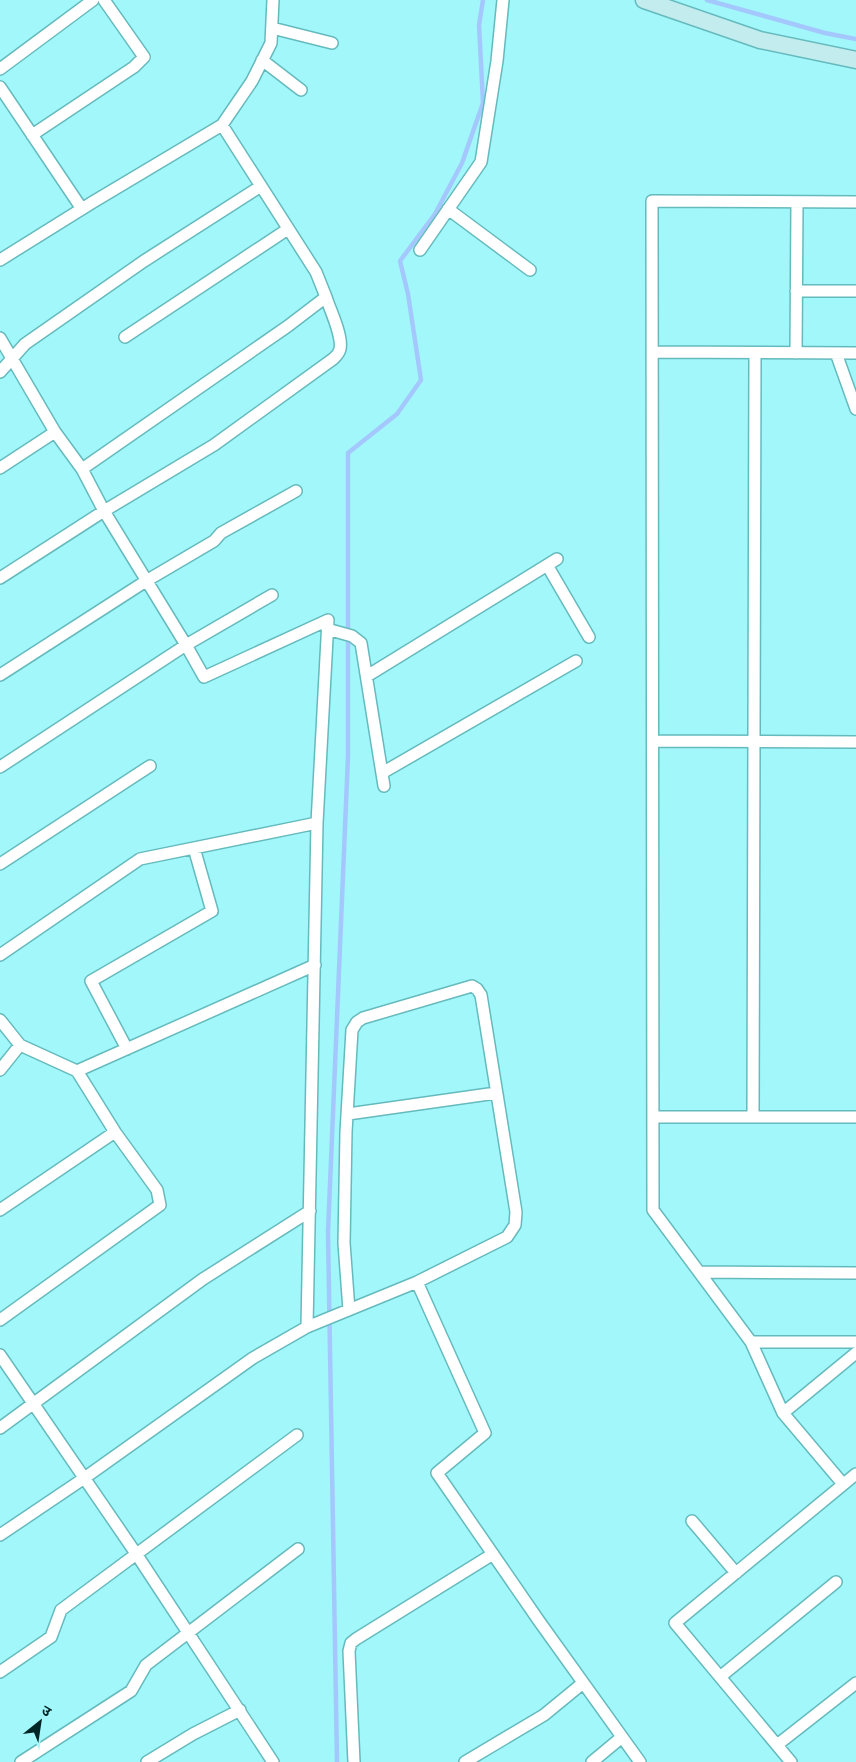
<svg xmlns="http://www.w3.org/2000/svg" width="856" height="1762" font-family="'Work Sans','Noto Sans Devanagari',sans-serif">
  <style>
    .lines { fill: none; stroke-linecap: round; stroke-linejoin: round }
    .stream { stroke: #a4c8fe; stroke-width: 4.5 }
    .street-casing { stroke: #65babd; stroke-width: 14 }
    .secondary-casing { stroke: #65babd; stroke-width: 19 }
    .street { stroke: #fff; stroke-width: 11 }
    .secondary { stroke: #c2ecee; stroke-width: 16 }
  </style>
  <rect width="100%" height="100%" fill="#a2f7fa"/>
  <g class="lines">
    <path class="stream" d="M707 0 825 33 856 39
      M337 1762 328 1232 348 756V453L397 414 421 380 408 294 400 261 435 214 462 163 483 103 479 25 483 0"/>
    <defs>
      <path id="street" d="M272 28 332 43
        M262 60 301 90
        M0 69 93 0
        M0 87 82 209
        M32 135 134 67 144 57 104 0
        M448 209 530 270
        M420 250 481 162 497 61 503 0
        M0 260 93 202 222 125 252 81 271 43 273 0
        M796 291H856
        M125 337 288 229
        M0 338 55 432 82 469 104 511 186 645 204 677 328 620 317 823 307 1327
        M652 352 856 353
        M796 353 797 202
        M836 353 856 409
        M0 372 25 344 144 261 261 186
        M0 468 55 432
        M82 469 288 326 326 297 316 272 222 125
        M547 565 589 637
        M0 578 104 511 214 445 333 359C336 356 339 354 340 349 343 336 330 310 326 297
        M327 629 352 636 361 643 384 786
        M0 675 146 581 214 541 221 533 296 491
        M367 676 557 559
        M653 741 856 742
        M0 767 186 645 272 595
        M382 773 576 661
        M0 864 150 766
        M0 955 140 859 317 823
        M0 1020 20 1045 0 1070
        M20 1045 77 1071 115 1132
        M127 1049 91 981 212 911 194 848
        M77 1071 315 965
        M348 1114 496 1093
        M653 1117H856
        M753 1117 755 353
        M0 1210 115 1132 157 1190 160 1205 0 1320
        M699 1272 856 1273
        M417 1282 485 1433 437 1473 539 1621 640 1762
        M751 1342H856
        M0 1355 137 1555 273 1762
        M783 1413 856 1353
        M0 1428 203 1279 310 1211
        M843 1484 783 1413 751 1342 653 1210 652 201 856 202
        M692 1521 736 1573
        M0 1535 83 1479 253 1358 307 1327 417 1282 507 1237 515 1225 516 1212 481 995 477 989 472 986 363 1018 357 1022 352 1030 346 1132 344 1243 349 1310
        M0 1672 51 1637 61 1610 297 1435
        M720 1677 836 1582
        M777 1745 856 1683
        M21 1762 131 1691 146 1665 298 1549
        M147 1762 193 1734 240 1710
        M354 1762 349 1651 351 1643 356 1639 493 1554
        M465 1762 544 1715 583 1683
        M592 1762 622 1737
        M791 1762 675 1623 856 1474"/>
      <path id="secondary" d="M644 0 760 40 856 60"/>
    </defs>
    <use href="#street" class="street-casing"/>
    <use href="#secondary" class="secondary-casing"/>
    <use href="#street" class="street"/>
    <use href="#secondary" class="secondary"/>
  </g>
  <g transform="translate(40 1722) rotate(30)" stroke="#a2f7fa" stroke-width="4" paint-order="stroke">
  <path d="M0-4L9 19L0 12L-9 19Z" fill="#002526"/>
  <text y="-8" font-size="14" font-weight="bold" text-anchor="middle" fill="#002526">उ</text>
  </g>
</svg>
